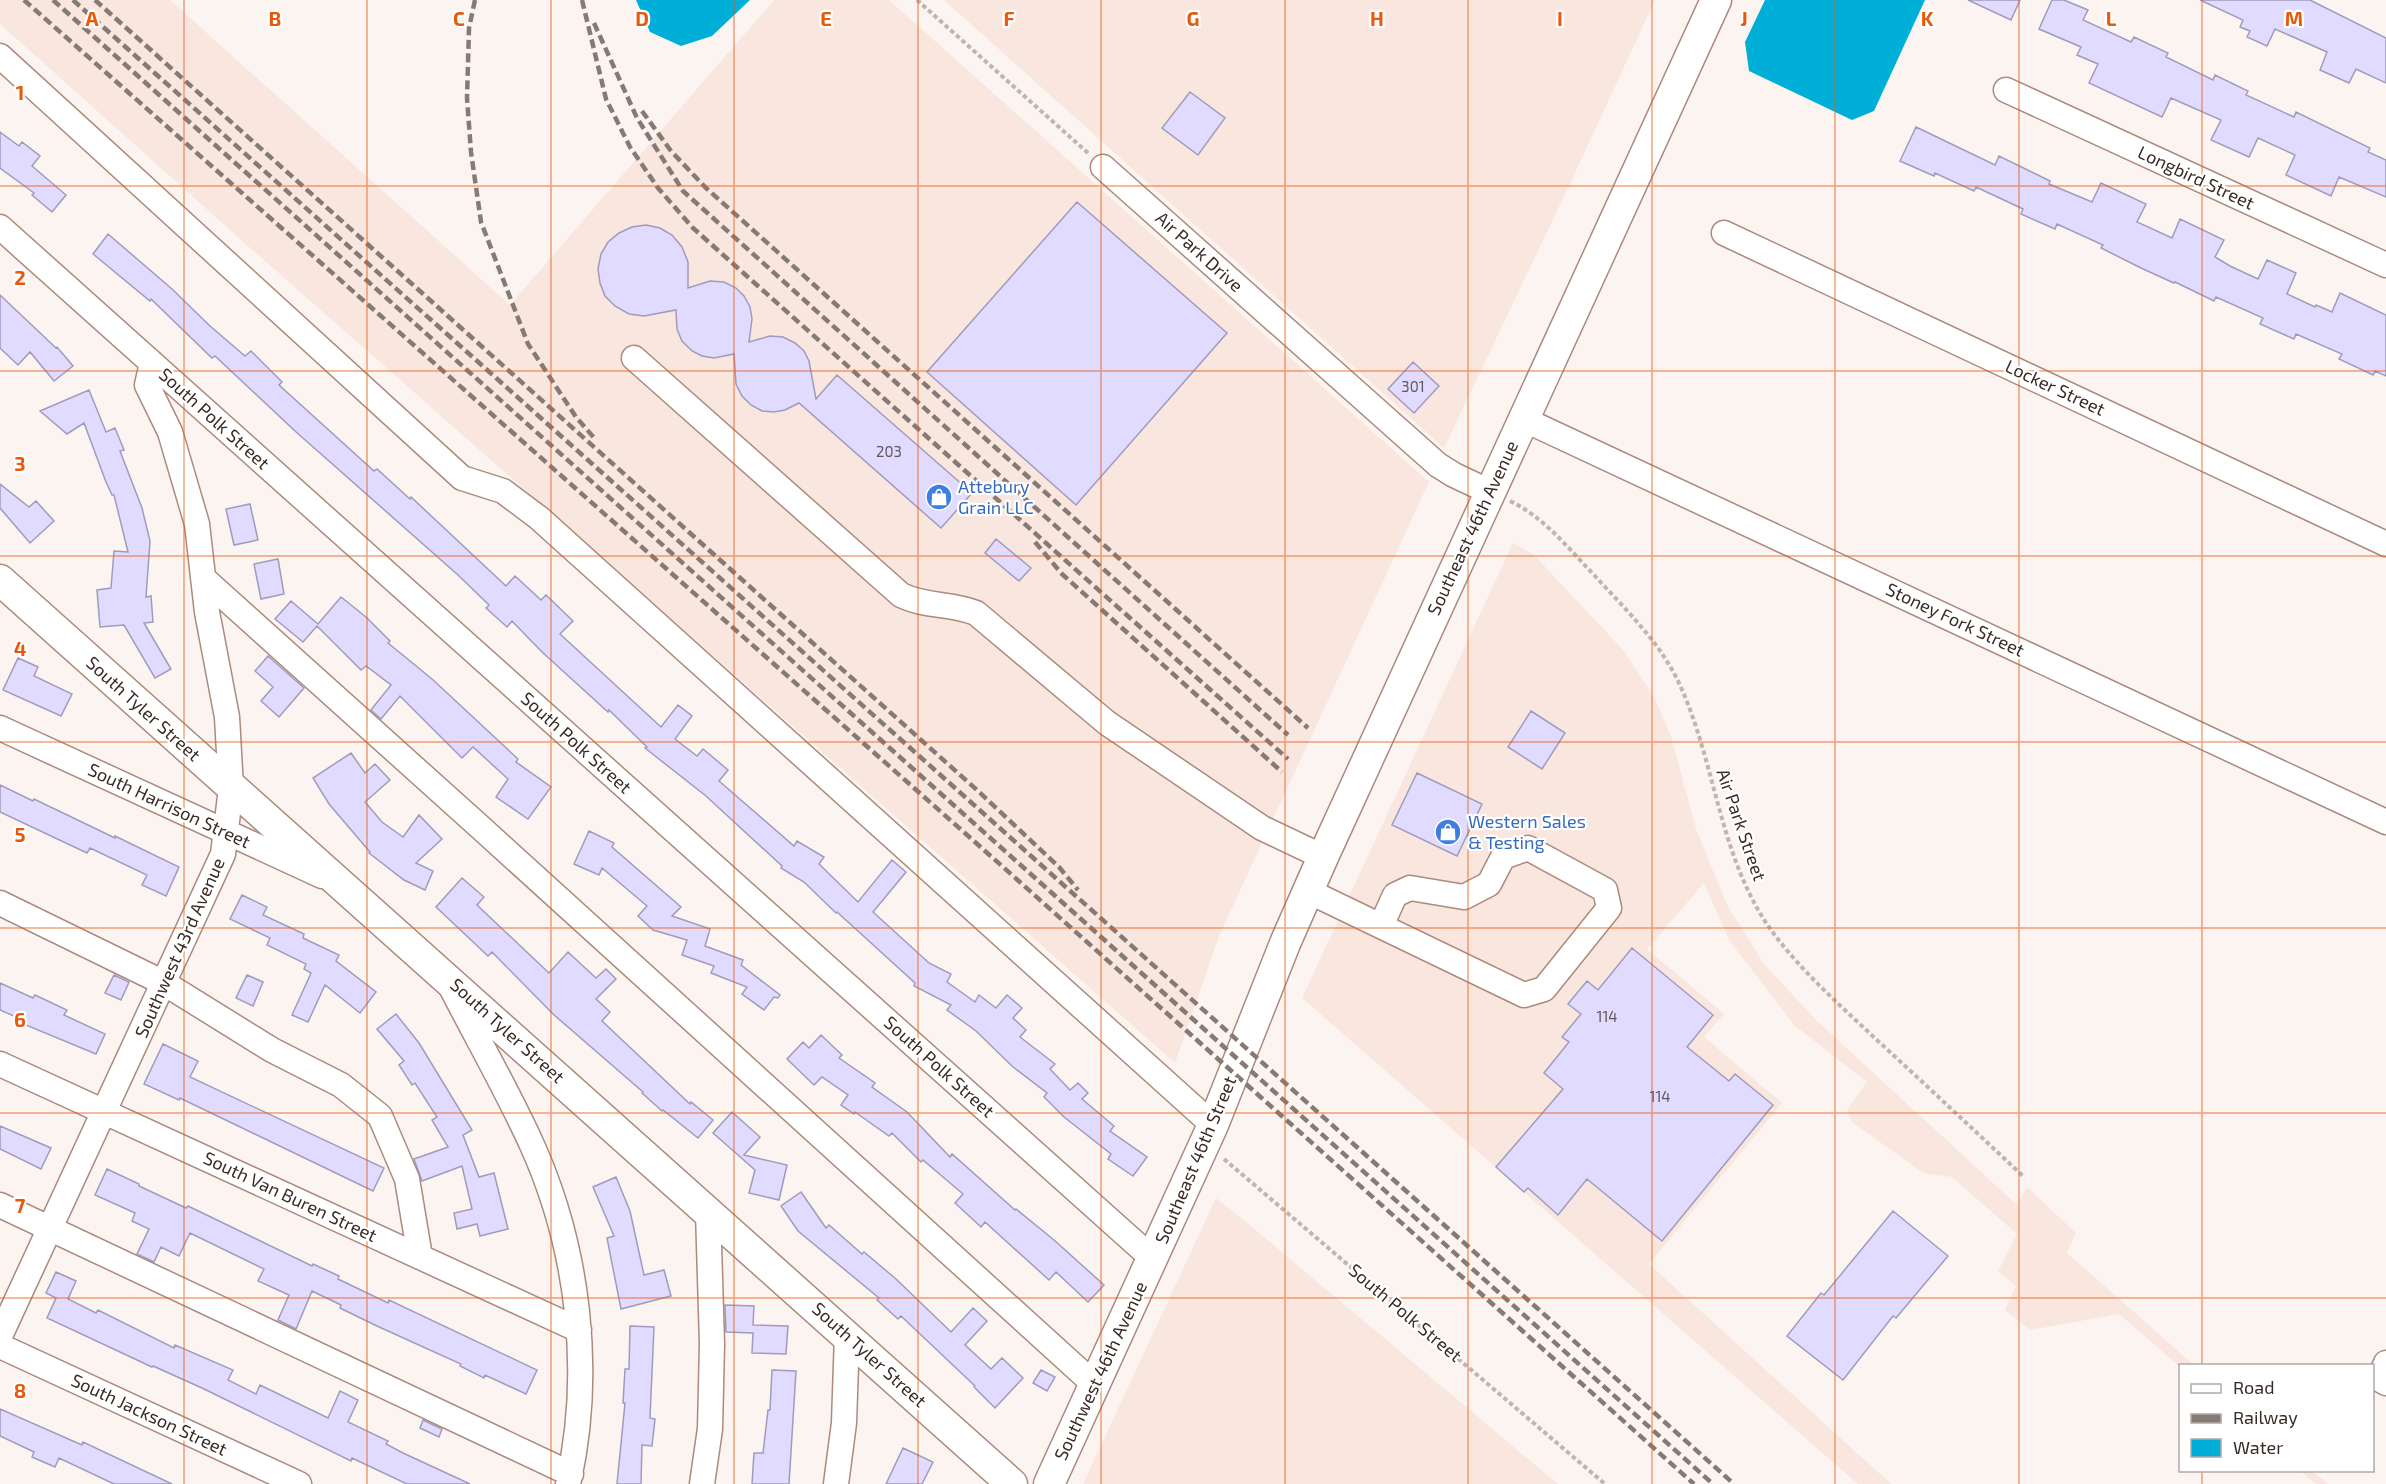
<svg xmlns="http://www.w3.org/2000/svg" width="2386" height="1484" font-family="'Exo 2',sans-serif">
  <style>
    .built { fill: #f9e6df }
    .water { fill: #00afd7 }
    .building { fill: #e1dcff; stroke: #a09bbc; stroke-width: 1.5 }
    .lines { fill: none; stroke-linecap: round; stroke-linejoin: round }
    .minor-casing { stroke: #ac8a7c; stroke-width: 27 }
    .major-casing { stroke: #ac8a7c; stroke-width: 33 }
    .path { stroke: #bfb5b1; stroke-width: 4; stroke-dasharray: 4.5 3; stroke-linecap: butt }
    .minor { stroke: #fff; stroke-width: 24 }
    .major { stroke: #fff; stroke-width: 30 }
    .rail { stroke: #867a75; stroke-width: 4.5; stroke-dasharray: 9 4.5; stroke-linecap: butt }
    .grid { fill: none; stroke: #e8590c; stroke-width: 1.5; stroke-opacity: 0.55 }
    .labels { text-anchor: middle; stroke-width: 4.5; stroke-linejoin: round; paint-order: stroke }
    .number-label { font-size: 15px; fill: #63575c }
    .street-label { font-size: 18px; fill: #392b25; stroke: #fff }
    .shop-label { font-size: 18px; fill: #366cbe; stroke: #fff; text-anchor: start }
    .grid-label { font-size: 20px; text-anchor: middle; font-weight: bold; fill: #e8590c; stroke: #fff; stroke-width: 4.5; stroke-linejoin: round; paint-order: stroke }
  </style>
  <rect width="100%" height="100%" fill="#fcf4f1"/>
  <path class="built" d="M0 0H170L510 305 774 0H889L1429 482 1219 936 1175 1063 239 238 0 24Z
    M944 0H1655L1568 188 1444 448Z
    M1513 543 1534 555 1624 651 1654 697 1671 736 1696 829 1727 905 1764 964 1816 1020 2017 1205 2027 1187 2076 1233 2067 1253 2194 1365 2180 1367 2119 1314 2030 1330 2005 1310 2016 1286 1998 1271 2017 1234 1952 1177 1923 1173 1852 1122 1847 1110 1867 1082 1794 1025 1729 940 1704 883 1647 949 1724 1014 1704 1037 1782 1103 1649 1264 1891 1484H1858L1302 998Z
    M1216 1198 1234 1212 1558 1484H1083Z
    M2300 1471H2312L2328 1484H2316Z"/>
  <path class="water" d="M636 0H750L712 36 681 46 650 32Z
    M1765 0H1925L1874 111 1852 120 1749 71 1745 42Z"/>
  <path class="building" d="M1968 0H2020L2011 20Z
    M2052 0H2064L2088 10 2083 20 2131 42 2134 37 2168 53 2166 57 2213 80 2215 75 2248 91 2246 95 2294 117 2296 112 2370 148 2368 152 2386 160V197L2339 177 2331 196 2286 175 2295 155 2258 138 2249 157 2211 140 2221 120 2171 98 2162 117 2089 83 2098 64 2077 55 2081 47 2039 29Z
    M2200 0H2310L2386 38V83L2356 69 2349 83 2320 70 2327 52 2275 29 2267 46 2247 37 2250 31 2240 27 2243 20Z
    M1190 92 1225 118 1198 155 1162 128Z
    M1916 127 1995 165 1999 156 2050 181 2049 184 2092 202 2101 183 2146 204 2137 222 2172 238 2180 219 2224 240 2215 257 2230 266 2258 279 2267 260 2296 273 2287 294 2315 307 2316 305 2332 312 2340 293 2386 315V376L2375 371 2373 375 2339 359 2342 354 2296 334 2294 339 2260 324 2263 318 2216 297 2214 301 2175 282 2174 283 2141 268 2101 248 2103 245 2057 224 2055 229 2021 214 2023 209 1976 187 1974 191 1935 173 1934 176 1900 161Z
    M0 132 19 146 22 142 40 156 32 166 66 195 52 212 32 195 34 193 0 168Z
    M1077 202 1227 333 1076 505 927 372Z
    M646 225 660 228 672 235 682 247 688 262V288L710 281 724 282 736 288 744 296 750 307 752 319 749 342 770 336 783 337 795 343 804 351 809 361 816 399 837 375 972 493 941 528 799 403 785 410 774 412 762 411 751 405 742 396 736 384 734 354 714 358 702 356 692 351 682 341 677 329 676 310 644 316 629 314 615 306 605 296 600 283 598 269 601 254 608 242 619 233 632 227Z
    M108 234 172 289 210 326 245 356 251 351 282 382 279 385 374 471 377 469 410 499 411 497 506 586 515 576 541 600 546 595 573 621 560 634 661 727 678 705 692 716 675 739 697 756 703 749 728 770 719 781 794 846 797 841 824 857 819 864 858 902 892 860 906 872 873 912 929 963 951 974 947 982 975 1002 979 995 996 1008 1007 995 1022 1008 1013 1018 1026 1030 1020 1037 1055 1064 1050 1069 1070 1090 1078 1083 1088 1093 1082 1099 1114 1126 1110 1131 1147 1157 1133 1176 1108 1159 1111 1154 1064 1117 1044 1097 1047 1093 1013 1067 976 1031 947 1010 951 1005 914 986 915 983 837 912 836 913 804 882 781 868 782 866 706 796 645 748 647 747 609 710 608 712 542 652 512 621 507 627 486 608 489 605 458 575 295 431 215 356 212 358 151 299 150 301 93 254Z
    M0 295 56 348 57 347 73 366 54 381 30 352 18 365 0 348Z
    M1413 362 1439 386 1414 413 1388 389Z
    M89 390 106 432 115 428 124 450 120 451 142 508 150 541 146 597 151 596 153 622 144 623 171 669 155 678 124 625 100 627 97 590 111 588 114 551 128 552 114 495H112L106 482 84 423 67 434 40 411Z
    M0 484 29 507 36 501 54 521 30 543 0 508Z
    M250 504 258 540 234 545 226 509Z
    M996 539 1031 568 1019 581 985 553Z
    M278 559 284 594 261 599 254 564Z
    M341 597 366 617 390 641 388 643 432 679 518 759 516 762 551 787 528 819 496 797 508 779 473 747 462 758 400 696 381 719 371 710 391 685 366 666 361 670 317 626 303 642 275 619 291 601 318 624Z
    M268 656 304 688 279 717 261 701 273 687 255 671Z
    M18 658 38 667 34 676 72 694 61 716 3 690Z
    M1531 711 1565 733 1542 769 1508 747Z
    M351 753 365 773 375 764 390 780 365 802 382 822 403 837 419 815 442 839 416 863 433 871 425 890 404 880 369 853 370 852 329 804 313 778Z
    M1417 773 1482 804 1457 856 1392 825Z
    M0 785 33 801 34 799 115 838V836L179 867 166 896 142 885 147 875 90 848 87 853 0 812Z
    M589 831 614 843 612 847 681 907 672 916 710 929 705 946 743 960 741 965 780 995 778 998 774 997 764 1010 742 994 747 987 711 973 714 966 682 955 687 940 653 930 638 916 647 906 602 868 599 875 574 864Z
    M462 878 484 897 477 905 549 973 568 952 596 978 606 969 616 979 596 999 610 1012 602 1021 690 1104 691 1102 713 1120 698 1138 663 1110 662 1111 642 1093 643 1092 553 1014 492 952 488 956 436 907Z
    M242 895 267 907 263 915 304 934 303 938 339 955 336 961 376 992 360 1013 325 985 308 1022 292 1015 311 973 304 969 306 964 267 945 270 938 230 919Z
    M1632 948 1713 1015 1687 1047 1729 1081 1735 1074 1773 1105 1662 1241 1587 1179 1558 1215 1528 1188 1524 1192 1496 1167 1563 1089 1544 1073 1569 1042 1562 1037 1581 1014 1568 1004 1587 981 1598 990Z
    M114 975 129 982 121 1000 105 993Z
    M247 975 263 982 253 1006 236 998Z
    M0 983 33 998 35 995 67 1010 64 1015 105 1034 96 1054 21 1023 23 1020 0 1010Z
    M396 1014 419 1043 472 1130 463 1135 479 1177 494 1173 508 1229 480 1236 477 1224 457 1229 454 1213 472 1209 462 1166 422 1181 414 1159 448 1147 432 1120 437 1117 415 1083 412 1085 399 1065 404 1061 377 1029Z
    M821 1035 842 1055 839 1058 875 1083 872 1087 907 1112 950 1157 952 1154 1015 1210 1016 1209 1054 1240 1104 1285 1088 1302 1056 1272 1049 1280 985 1222 981 1227 955 1203 963 1194 923 1160 921 1162 892 1133 889 1136 855 1112 854 1114 841 1105 848 1095 822 1077 814 1085 787 1059 803 1042 809 1048Z
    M163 1044 198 1061 190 1077 384 1168 373 1191 180 1098 179 1100 144 1084Z
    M732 1112 760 1137 744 1155 787 1165 779 1200 749 1193 755 1170 713 1133Z
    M0 1126 51 1148 41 1169 0 1149Z
    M107 1169 139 1184V1186L186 1208 188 1206 312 1266 313 1264 339 1276 338 1279 388 1303 389 1300 537 1370 526 1394 485 1375 484 1378 460 1366 461 1364 377 1326 340 1308 341 1305 312 1291 296 1329 278 1320 289 1295 258 1281 264 1269 190 1233 179 1256 161 1247 154 1262 137 1254 149 1229 132 1221 135 1213 95 1195Z
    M616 1177 630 1211 644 1275 664 1270 671 1296 621 1309 607 1238 614 1236 593 1187Z
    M801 1192 826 1228 829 1225 862 1254 864 1252 896 1279 951 1332 973 1308 987 1321 965 1345 991 1369 1002 1358 1023 1378 995 1408 974 1387 975 1386 901 1316 898 1319 877 1300 879 1298 798 1231 781 1206Z
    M1893 1211 1948 1256 1896 1318 1893 1316 1843 1380 1787 1336 1821 1293 1824 1295Z
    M56 1272 76 1281 68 1299 96 1313 98 1310 174 1348 175 1345 233 1370 228 1380 256 1394 260 1385 328 1418 340 1391 358 1400 348 1422 388 1441 386 1444 403 1453 470 1484H407L352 1458 351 1461 202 1388 153 1366 152 1367 47 1318 56 1298 46 1293Z
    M725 1305 754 1306 753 1325 788 1326 786 1354 752 1353 753 1333 726 1332Z
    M630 1326 654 1327 650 1418 655 1419 652 1446 642 1445 641 1484H617L625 1403H623L625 1369H629Z
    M772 1370 796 1371 789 1484H752L754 1453H763L768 1410H770Z
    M1041 1370 1055 1377 1047 1391 1033 1383Z
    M0 1409 82 1445 83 1442 172 1484H114L59 1458 55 1467 32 1457 34 1452 0 1436Z
    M423 1420 442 1429 439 1437 420 1428Z
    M903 1448 933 1462 922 1484H886Z"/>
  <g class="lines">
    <defs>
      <path id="minor" d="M0 56 462 478 503 491 539 518 1213 1125
        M2006 90 2386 265
        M1103 167 1438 465 1454 475 1490 492
        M0 227 1153 1259
        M1724 233 2386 544
        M634 358 901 595C925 607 952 603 976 613L1107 723 1262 828 1323 857
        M1523 419 2386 822
        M203 578 480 827 1095 1385
        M0 728 322 876
        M1308 891 1524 995 1544 989 1609 908 1605 890 1528 848 1503 857 1489 884 1464 897 1410 888 1395 895 1381 926
        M0 903 164 983 272 1050 341 1085 380 1116 407 1179 420 1257
        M451 987C478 1040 508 1092 532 1145 579 1249 593 1373 568 1484
        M0 1064 579 1330
        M0 1205 571 1474
        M0 1336 223 854 231 788 227 717 207 612 197 524 170 432 147 385 152 363
        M0 1346 299 1484
        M2386 1363 2379 1379 2386 1383
        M702 1484 710 1429 712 1344 708 1211
        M836 1484 844 1423 847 1335"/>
      <path id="major" d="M0 580 1012 1484
        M1049 1484 1213 1125 1286 941 1323 857 1716 0"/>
    </defs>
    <use href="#minor" class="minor-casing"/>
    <use href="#major" class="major-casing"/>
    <path class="path" d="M917 0 1089 154
      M1510 501C1545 518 1568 548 1594 575 1625 609 1658 640 1678 681 1717 763 1718 859 1774 934 1804 974 1842 1007 1878 1041 1927 1086 1975 1131 2024 1177
      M1224 1159 1605 1484"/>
    <use href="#minor" class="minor"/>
    <use href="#major" class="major"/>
    <path class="rail" d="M24 0 975 842 1694 1484
      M53 0 1713 1484
      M73 0 1734 1484
      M95 0 978 791 1059 867 1078 890
      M475 0 469 28 467 98 471 152 481 222 528 344 576 417 596 440
      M582 0 606 99 630 147 658 188 693 228 1288 759
      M594 23 637 118 683 191 1288 735
      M642 111 671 151 705 187 1308 728
      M1035 542 1062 574 1282 772"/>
  </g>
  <path class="grid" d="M184 0V1484M367 0V1484M551 0V1484M734 0V1484M918 0V1484M1101 0V1484M1285 0V1484M1468 0V1484M1652 0V1484M1835 0V1484M2019 0V1484M2202 0V1366M0 186H2386M0 371H2386M0 556H2386M0 742H2386M0 928H2386M0 1113H2386M0 1298H2386M2202 1470V1484"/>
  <defs>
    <symbol id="shop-disc" viewBox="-11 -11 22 22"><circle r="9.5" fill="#3f7fe0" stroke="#fff"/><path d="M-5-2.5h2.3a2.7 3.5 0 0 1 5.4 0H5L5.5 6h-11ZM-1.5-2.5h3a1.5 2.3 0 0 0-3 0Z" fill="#fff"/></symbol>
  </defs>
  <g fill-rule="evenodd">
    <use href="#shop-disc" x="924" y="482" width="30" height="30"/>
    <use href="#shop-disc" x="1433" y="817" width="30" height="30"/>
  </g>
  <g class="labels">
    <g class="number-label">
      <text x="1413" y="392">301</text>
      <text x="889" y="457">203</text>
      <text x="1607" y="1022">114</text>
      <text x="1660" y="1102">114</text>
    </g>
    <g class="street-label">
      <text transform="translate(2196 178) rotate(25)" y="6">Longbird Street</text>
      <text transform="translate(1199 252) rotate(42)" y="6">Air Park Drive</text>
      <text transform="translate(2055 388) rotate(25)" y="6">Locker Street</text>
      <text transform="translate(214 419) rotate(42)" y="6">South Polk Street</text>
      <text transform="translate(1473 528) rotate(-65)" y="6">Southeast 46th Avenue</text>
      <text transform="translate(1955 620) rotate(25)" y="6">Stoney Fork Street</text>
      <text transform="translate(143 709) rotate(42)" y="6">South Tyler Street</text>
      <text transform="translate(576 743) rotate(42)" y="6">South Polk Street</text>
      <text transform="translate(169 806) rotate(25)" y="6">South Harrison Street</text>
      <text transform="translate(1741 825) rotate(71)" y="6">Air Park Street</text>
      <text transform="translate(180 948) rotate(-66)" y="6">Southwest 43rd Avenue</text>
      <text transform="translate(507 1031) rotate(42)" y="6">South Tyler Street</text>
      <text transform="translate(939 1067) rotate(42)" y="6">South Polk Street</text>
      <text transform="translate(1196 1160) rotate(-67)" y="6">Southeast 46th Street</text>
      <text transform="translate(290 1197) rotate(25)" y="6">South Van Buren Street</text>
      <text transform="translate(1405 1313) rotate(40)" y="6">South Polk Street</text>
      <text transform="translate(869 1355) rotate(42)" y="6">South Tyler Street</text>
      <text transform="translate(1101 1371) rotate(-65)" y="6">Southwest 46th Avenue</text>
      <text transform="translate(149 1415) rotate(25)" y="6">South Jackson Street</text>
    </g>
    <g class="shop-label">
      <text x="958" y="493">Attebury<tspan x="958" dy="21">Grain LLC</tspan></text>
      <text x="1468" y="828">Western Sales<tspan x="1468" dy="21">&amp; Testing</tspan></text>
    </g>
  </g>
  <g class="grid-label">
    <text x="92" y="26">A</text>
    <text x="275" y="26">B</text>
    <text x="459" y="26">C</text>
    <text x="642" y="26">D</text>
    <text x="826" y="26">E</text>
    <text x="1009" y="26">F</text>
    <text x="1193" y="26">G</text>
    <text x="1377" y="26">H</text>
    <text x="1560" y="26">I</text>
    <text x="1744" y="26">J</text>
    <text x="1927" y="26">K</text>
    <text x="2111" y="26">L</text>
    <text x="2294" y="26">M</text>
    <text x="20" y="100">1</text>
    <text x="20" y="285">2</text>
    <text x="20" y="471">3</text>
    <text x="20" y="656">4</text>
    <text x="20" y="842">5</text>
    <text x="20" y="1027">6</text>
    <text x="20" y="1213">7</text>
    <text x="20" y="1398">8</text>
  </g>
  <rect x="2179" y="1364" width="195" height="108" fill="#ffffff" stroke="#b0aaa8" stroke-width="1.5"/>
  <rect x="2191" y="1384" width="30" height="9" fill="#ffffff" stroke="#b0aaa8" stroke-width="1.5"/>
  <text x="2233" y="1394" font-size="18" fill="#392b25">Road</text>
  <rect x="2191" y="1414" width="30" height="9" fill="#867a75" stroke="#b0aaa8" stroke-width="1.5"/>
  <text x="2233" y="1424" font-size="18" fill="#392b25">Railway</text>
  <rect x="2191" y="1439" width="30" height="18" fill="#00afd7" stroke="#b0aaa8" stroke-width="1.5"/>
  <text x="2233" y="1454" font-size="18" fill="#392b25">Water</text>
</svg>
